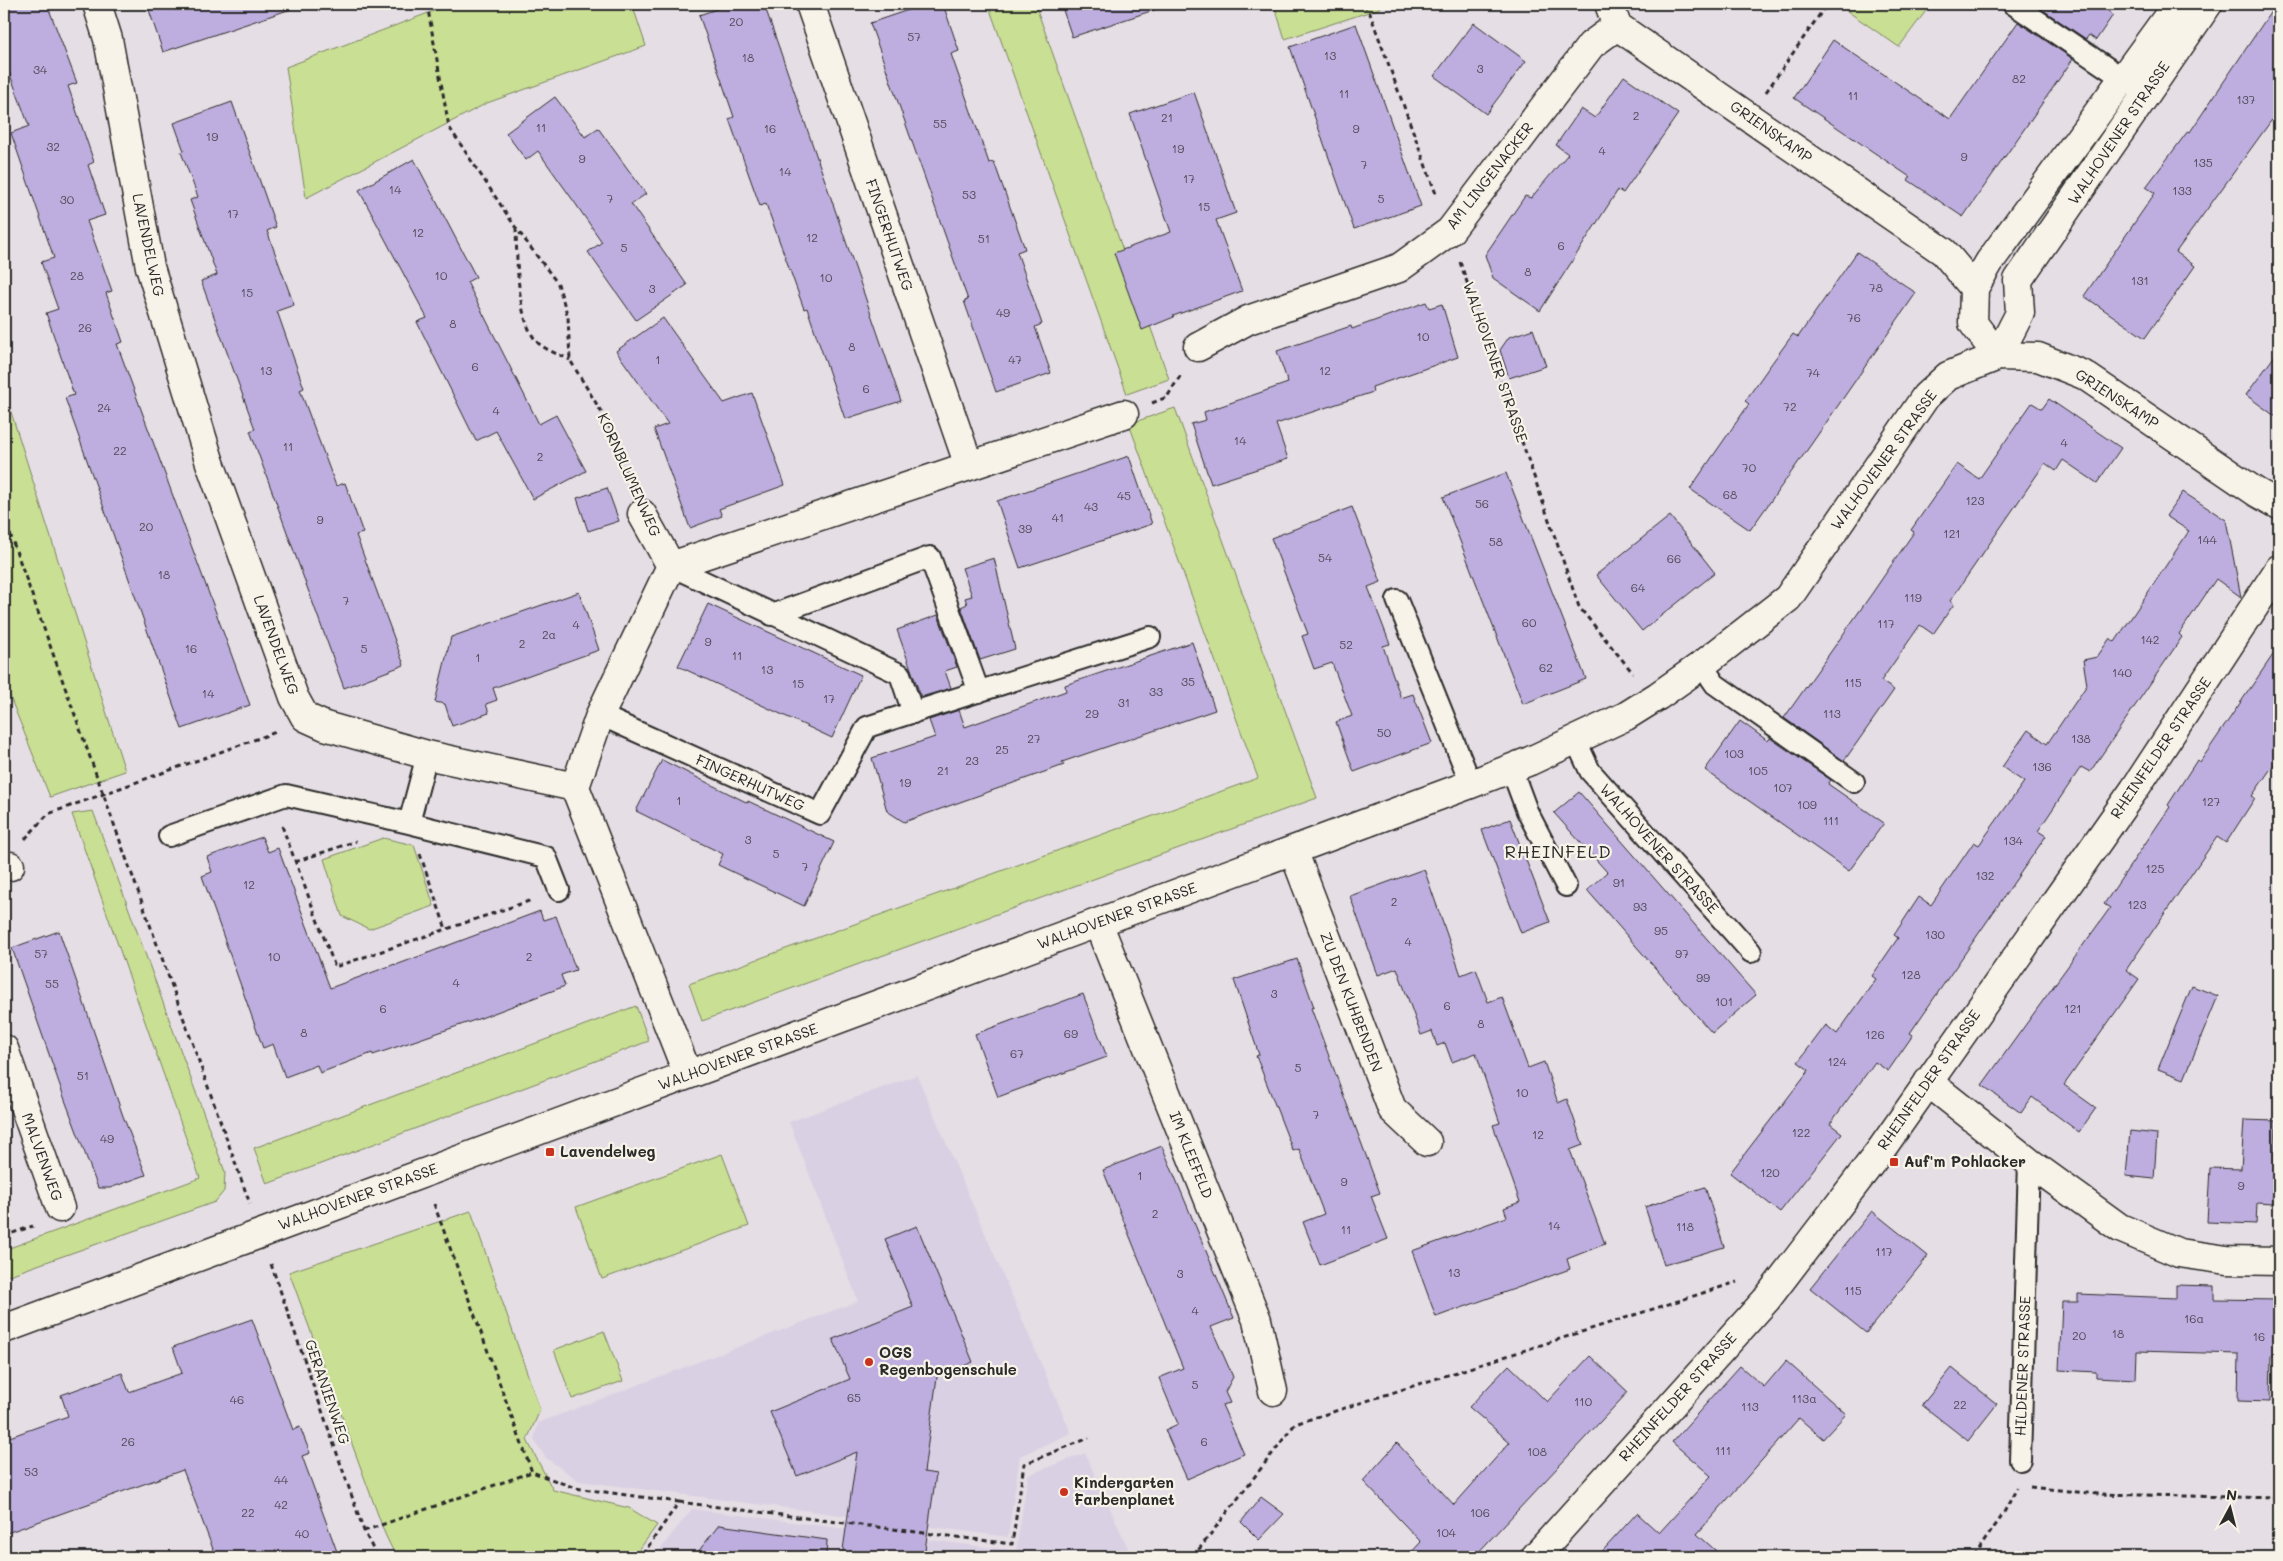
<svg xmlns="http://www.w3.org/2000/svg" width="2283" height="1561" font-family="Mali,sans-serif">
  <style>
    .built { fill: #dad0e3 }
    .green { fill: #c9df94; stroke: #7a8560 }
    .building { fill: #beaedf; stroke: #2b2b2b }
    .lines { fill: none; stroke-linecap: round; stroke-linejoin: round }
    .lane-casing { stroke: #2b2b2b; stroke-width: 24 }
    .street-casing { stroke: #2b2b2b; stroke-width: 31 }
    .path { stroke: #2b2b2b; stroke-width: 3; stroke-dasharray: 5 4; stroke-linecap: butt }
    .lane { stroke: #f7f3e8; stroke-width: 20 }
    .street { stroke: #f7f3e8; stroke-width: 28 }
    .poi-dot { fill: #c8321e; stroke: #f7f3e8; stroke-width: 2 }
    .labels { text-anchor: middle; stroke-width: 4.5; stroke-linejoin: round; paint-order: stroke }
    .number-label { font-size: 12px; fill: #504c58 }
    .street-label { font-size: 15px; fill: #2b2b2b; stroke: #f7f3e8 }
    .poi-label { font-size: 15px; font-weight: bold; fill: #2b2b2b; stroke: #f7f3e8; text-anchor: start }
    .quarter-label { font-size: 18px; letter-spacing: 1px; fill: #2b2b2b; stroke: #f7f3e8 }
  </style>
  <rect width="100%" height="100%" fill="#e6dee5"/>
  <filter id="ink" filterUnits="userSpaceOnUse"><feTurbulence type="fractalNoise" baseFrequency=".02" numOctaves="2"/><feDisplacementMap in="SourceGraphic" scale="10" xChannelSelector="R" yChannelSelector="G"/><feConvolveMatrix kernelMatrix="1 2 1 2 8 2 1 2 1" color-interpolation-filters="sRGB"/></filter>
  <g filter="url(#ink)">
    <path class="built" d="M917 1075 1071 1433 1020 1456 1008 1537 579 1481 546 1458 534 1440 538 1423 858 1301 789 1122Z
      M1085 1453 1132 1557H654L692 1509 1016 1551 1028 1475Z"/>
    <path class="green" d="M452 4H632L646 46 487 103 306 198 286 67Z
      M988 4H1035L1169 379 1127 394Z
      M1274 4H1382L1378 9 1285 39Z
      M1837 4H1931L1899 47Z
      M4 390 125 771 50 797 4 682Z
      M1175 408 1317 798 702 1021 689 984 1258 778 1129 424Z
      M93 811 225 1172 224 1191 215 1202 4 1277V1250L200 1178 72 814Z
      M383 838 414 845 434 906 369 929 342 916 324 859Z
      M636 1006 649 1041 267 1184 254 1148Z
      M722 1154 749 1226 602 1279 576 1207Z
      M471 1211 540 1410 527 1440 553 1490 629 1508 657 1525 634 1557H396L385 1534 289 1272Z
      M604 1331 623 1381 572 1399 554 1350Z"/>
    <path class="building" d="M4 4H47L77 83 68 86 94 162 88 165 105 215 87 221 112 291 106 293 123 342 117 344 250 705 182 729 65 398 74 395 46 313 58 309 41 262 54 258 11 133 29 126 4 58Z
      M147 4H290L291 9 163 52Z
      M731 4H764L901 401 845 419 807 308 804 309 766 204 760 206 729 119 734 117 699 15Z
      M926 4H943L959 51 951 54 989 163 994 162 1025 249 1017 252 1042 324 1035 327 1051 373 996 392 964 301 968 300 870 23Z
      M1061 4H1156L1157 9 1072 37Z
      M2034 4H2111L2107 10 2113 15 2096 40 2089 35 2086 39Z
      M2276 4H2279V110L2176 252 2195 266 2145 338 2084 296 2155 193 2146 187 2188 131 2190 132Z
      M2018 22 2073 59 1963 217 1908 180 1910 177 1794 98 1833 40 1950 119Z
      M1474 23 1526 61 1486 114 1434 76Z
      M1356 24 1421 206 1354 229 1290 47Z
      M1624 76 1678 114 1623 193 1618 190 1540 311 1493 278 1485 255 1525 196 1531 198 1568 154 1556 145 1581 109 1595 118Z
      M1194 92 1236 213 1216 220 1242 291 1173 316 1174 317 1142 330 1114 253 1171 232 1130 114Z
      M555 97 585 137 598 128 646 194 631 204 687 285 636 320 588 252 602 242 575 203 538 151 526 160 506 133Z
      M232 102 276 227 267 231 294 305 277 311 304 388 300 390 336 486 345 483 363 533 356 535 404 665 344 688 250 431 255 429 201 281 217 275 190 200 198 197 181 152 184 151 174 123Z
      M414 159 476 277 467 282 539 424 556 415 586 471 533 499 496 431 476 441 417 322 427 318 359 190Z
      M1857 252 1916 293 1810 446 1750 530 1690 489 1749 404 1745 401 1769 367 1793 334 1798 337Z
      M1426 302 1429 308 1442 304 1458 357 1372 387 1373 392 1276 424 1288 459 1211 484 1191 424 1206 420 1204 412 1288 383 1277 351 1351 326 1352 329Z
      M663 318 724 403 752 393 785 485 719 509 722 516 690 528 654 429 668 424 616 351Z
      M1533 329 1546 366 1509 378 1500 350 1509 337Z
      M2279 350V419L2246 395Z
      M2049 399 2121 448 2097 483 2063 460 2056 471 2045 463 1950 601 1954 604 1933 634 1920 625 1881 681 1894 690 1844 761 1784 718 1873 592 1914 532 1911 530 1957 464 1979 479 2032 403 2042 409Z
      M1129 456 1152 524 1020 568 997 501Z
      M1506 473 1586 679 1523 704 1443 497Z
      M607 488 619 521 588 531 577 498Z
      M2183 492 2226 520 2241 597 2216 579 2179 634 2182 637 2090 772 2081 767 2038 831 2046 836 1910 1033 1913 1035 1888 1071 1875 1062 1830 1124 1842 1133 1780 1212 1730 1173 1809 1070 1798 1062 1826 1025 1837 1034 1876 979 1872 976 1898 938 1894 935 1919 897 1931 905 1974 842 1979 845 2024 782 2002 767 2028 730 2047 744 2087 685 2083 660 2097 657 2110 638 2115 642 2189 531 2166 516Z
      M1352 507 1381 582 1368 587 1390 644 1383 646 1401 698 1413 694 1432 743 1354 772 1336 722 1352 716 1332 663 1314 669 1302 636 1308 634 1271 538Z
      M1670 516 1715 573 1642 631 1596 575Z
      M994 558 1015 649 980 660 961 607 967 604 965 598 972 596 962 568Z
      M579 592 599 650 493 688 497 700 486 704 489 713 452 726 445 704 435 702 451 637Z
      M708 604 861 675 832 738 678 666Z
      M938 615 957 667 945 671 951 688 921 697 897 630Z
      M1192 642 1215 710 1062 762 1064 765 904 822 887 811 872 758 935 737 929 720 959 710 965 727 1066 691 1065 685Z
      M2279 646V757L2252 796 2255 798 2226 843 2217 837 2126 970 2139 979 2064 1085 2096 1108 2079 1132 2032 1097 2021 1113 1982 1085 2110 908 2104 904 2170 807 2168 805 2197 760 2200 762Z
      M1740 721 1768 741 1770 738 1831 780 1828 784 1884 823 1849 871 1705 770Z
      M662 760 748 803V801L834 842 804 906 718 865 723 854 636 811Z
      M1579 792 1756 995 1712 1033 1587 890 1607 872 1554 813Z
      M1510 819 1550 922 1521 933 1482 830Z
      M262 837 268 852 278 848 330 988 395 964 396 965 540 911 543 920 556 916 576 970 561 975 565 986 481 1018 373 1055 372 1053 320 1073 317 1065 285 1077 273 1044 263 1048 202 876 212 872 207 857Z
      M1424 869 1461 975 1476 969 1488 1002 1502 997 1528 1068 1544 1062 1558 1103 1567 1099 1583 1145 1570 1150 1605 1244 1567 1259 1570 1269 1436 1317 1412 1251 1507 1217 1504 1208 1520 1202 1493 1125 1500 1123 1476 1053 1452 1062 1445 1043 1437 1046 1432 1031 1421 1035 1397 968 1378 975 1350 896Z
      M59 931 123 1116 146 1175 110 1188H98L65 1100 12 948Z
      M1297 959 1314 1007 1311 1008 1380 1193 1371 1196 1388 1239 1320 1265 1303 1222 1324 1214 1299 1149 1293 1151 1256 1056 1259 1055 1234 980Z
      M2192 986 2218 996 2184 1079 2158 1069Z
      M1083 994 1107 1057 998 1097 975 1034Z
      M2244 1120 2276 1121 2273 1204 2257 1203 2256 1224 2207 1222 2210 1168 2241 1169Z
      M2130 1131 2157 1134 2154 1179 2126 1176Z
      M1162 1146 1234 1318 1211 1327 1233 1377 1225 1392 1230 1403 1222 1405 1244 1454 1187 1479 1165 1430 1178 1424 1159 1378 1183 1368 1103 1170Z
      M1705 1187 1724 1247 1664 1265 1645 1207Z
      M1872 1211 1928 1256 1866 1333 1810 1288Z
      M917 1226 973 1362 937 1377 924 1472 936 1474 924 1557H842L857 1452 797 1476 770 1412 850 1379 833 1339 913 1307 885 1239Z
      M2176 1285 2214 1286V1299L2279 1300V1355H2271L2270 1402 2238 1401 2239 1354 2137 1351 2136 1379 2096 1377V1372L2059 1370 2062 1302H2078V1294L2176 1298Z
      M252 1319 293 1430 300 1427 310 1453 302 1456 339 1557H216L183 1470 4 1534V1439L68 1416 61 1395 122 1373 129 1392 182 1373 173 1347Z
      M1590 1356 1628 1392 1474 1557H1407L1421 1542 1363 1481 1397 1443 1454 1505 1510 1442 1469 1407 1509 1365 1547 1402Z
      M1786 1361 1846 1414 1823 1439 1799 1418 1697 1534 1723 1557H1597L1637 1513 1659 1533 1711 1476 1672 1442 1740 1366 1764 1387Z
      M1952 1368 1997 1404 1968 1441 1922 1405Z
      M1261 1497 1284 1514 1259 1540 1241 1522Z
      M719 1525 827 1540 826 1557H694Z"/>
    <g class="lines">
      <defs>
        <path id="lane" d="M2013 4 2134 86
          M671 566 900 674 913 713
          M1397 600 1471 784
          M772 615 930 557 979 692
          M1702 665 1715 684 1854 782
          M600 715 820 814 867 727 1150 637
          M1576 741 1590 771 1751 952
          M427 755 409 823 546 857 559 890
          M1511 768 1527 811 1566 886
          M169 836 286 795 409 823
          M2020 1460 2029 1162"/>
        <path id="street" d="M97 4 108 39 150 267 209 460 294 697 305 717 325 726 427 755 575 787 688 1075
          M1609 4 1617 26 1944 252 1974 288 1973 323 1998 356
          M1974 288 1990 261 2177 4
          M1198 347 1248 320 1399 268 1450 231 1591 45 1617 26
          M1998 356 2038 357 2084 375 2256 492 2279 505
          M969 466 1124 414
          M642 514 671 566
          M575 787 600 715 671 566 969 466 810 4
          M1293 850 1392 1109 1427 1142
          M4 866H10
          M1098 923 1257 1320 1273 1391
          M4 1049 60 1208
          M1928 1082 2029 1162 2120 1228 2179 1253 2227 1260 2279 1261
          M4 1329 1471 784 1530 761 1626 716 1658 696 1702 665 1788 598 1926 396 1948 376 1998 356 2020 313 2018 280 2208 4
          M1535 1557 1766 1300 1880 1151 2134 790 2279 569"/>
      </defs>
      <use href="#lane" class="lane-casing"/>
      <use href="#street" class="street-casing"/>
      <path class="path" d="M427 4 449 127 516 228 558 284 568 317 570 360 608 423 631 485
        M1364 4 1369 11 1436 194
        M1766 92 1827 4
        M516 228C517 257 516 329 542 346 550 352 561 355 570 360
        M1460 262 1579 607 1633 673
        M1152 403 1167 397 1182 373
        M4 517 250 1204
        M282 826 335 967 532 900
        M25 839 48 814 276 732
        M420 854 446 929
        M295 862 356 841
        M434 1204 532 1472 575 1488 679 1502 641 1557
        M4 1236 33 1226
        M271 1264 364 1531 377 1557
        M2030 1487 2097 1494 2279 1498
        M679 1502 1012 1544 1024 1464 1089 1438
        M364 1531 532 1472
        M1193 1557 1295 1424 1737 1282
        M1973 1557 2002 1516 2017 1488"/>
      <use href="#lane" class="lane"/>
      <use href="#street" class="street"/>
    </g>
  </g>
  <g class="poi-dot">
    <rect x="545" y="1147" width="10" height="10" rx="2.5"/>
    <rect x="1889" y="1157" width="10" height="10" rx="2.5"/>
    <circle cx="869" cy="1362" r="5"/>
    <circle cx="1064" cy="1492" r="5"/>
  </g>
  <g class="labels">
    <g class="number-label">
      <text x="736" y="26">20</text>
      <text x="914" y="41">57</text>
      <text x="1330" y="60">13</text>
      <text x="748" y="62">18</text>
      <text x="1480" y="73">3</text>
      <text x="40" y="74">34</text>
      <text x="2019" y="83">82</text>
      <text x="1344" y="98">11</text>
      <text x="1853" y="100">11</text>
      <text x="2246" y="104">137</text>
      <text x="1636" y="120">2</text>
      <text x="1167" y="122">21</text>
      <text x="940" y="128">55</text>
      <text x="541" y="132">11</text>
      <text x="770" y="133">16</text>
      <text x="1356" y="133">9</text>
      <text x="212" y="141">19</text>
      <text x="53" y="151">32</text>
      <text x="1178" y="153">19</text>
      <text x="1602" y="155">4</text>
      <text x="1964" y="161">9</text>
      <text x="582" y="163">9</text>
      <text x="2203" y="167">135</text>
      <text x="1364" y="169">7</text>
      <text x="785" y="176">14</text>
      <text x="1189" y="183">17</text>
      <text x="395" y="194">14</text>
      <text x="2182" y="195">133</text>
      <text x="969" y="199">53</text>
      <text x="610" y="203">7</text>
      <text x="1381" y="203">5</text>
      <text x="67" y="204">30</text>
      <text x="1204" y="211">15</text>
      <text x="233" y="218">17</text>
      <text x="418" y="237">12</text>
      <text x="812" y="242">12</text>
      <text x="984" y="243">51</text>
      <text x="1561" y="250">6</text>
      <text x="624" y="252">5</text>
      <text x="1528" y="276">8</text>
      <text x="77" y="280">28</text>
      <text x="441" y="280">10</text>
      <text x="826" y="282">10</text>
      <text x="2140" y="285">131</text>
      <text x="1876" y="292">78</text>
      <text x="652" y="293">3</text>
      <text x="247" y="297">15</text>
      <text x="1003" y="317">49</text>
      <text x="1854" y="322">76</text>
      <text x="453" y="328">8</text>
      <text x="85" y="332">26</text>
      <text x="1423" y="341">10</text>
      <text x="852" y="351">8</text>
      <text x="658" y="364">1</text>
      <text x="1015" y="364">47</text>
      <text x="475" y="371">6</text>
      <text x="266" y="375">13</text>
      <text x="1325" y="375">12</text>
      <text x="1813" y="377">74</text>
      <text x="866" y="393">6</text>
      <text x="1790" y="411">72</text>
      <text x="104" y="412">24</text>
      <text x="496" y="415">4</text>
      <text x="1240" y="445">14</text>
      <text x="2064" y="447">4</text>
      <text x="288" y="451">11</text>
      <text x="120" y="455">22</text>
      <text x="540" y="461">2</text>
      <text x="1749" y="472">70</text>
      <text x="1730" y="499">68</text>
      <text x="1124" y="500">45</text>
      <text x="1975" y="505">123</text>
      <text x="1482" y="508">56</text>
      <text x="1091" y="511">43</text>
      <text x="1058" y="522">41</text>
      <text x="320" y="524">9</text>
      <text x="146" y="531">20</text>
      <text x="1025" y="533">39</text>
      <text x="1952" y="538">121</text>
      <text x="2207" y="544">144</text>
      <text x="1496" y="546">58</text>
      <text x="1325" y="562">54</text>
      <text x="1674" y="563">66</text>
      <text x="164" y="579">18</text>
      <text x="1638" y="592">64</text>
      <text x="1913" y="602">119</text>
      <text x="346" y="605">7</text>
      <text x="1529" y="627">60</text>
      <text x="1886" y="628">117</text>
      <text x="576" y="629">4</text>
      <text x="549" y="639">2a</text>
      <text x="2150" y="644">142</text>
      <text x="708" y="646">9</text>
      <text x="522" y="648">2</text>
      <text x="1346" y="649">52</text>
      <text x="191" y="653">16</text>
      <text x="364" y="653">5</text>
      <text x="737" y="660">11</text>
      <text x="478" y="662">1</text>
      <text x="1546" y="672">62</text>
      <text x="767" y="674">13</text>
      <text x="2122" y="677">140</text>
      <text x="1188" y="686">35</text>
      <text x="1853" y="687">115</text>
      <text x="798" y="688">15</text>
      <text x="1156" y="696">33</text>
      <text x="208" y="698">14</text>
      <text x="829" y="703">17</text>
      <text x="1124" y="707">31</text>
      <text x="1092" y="718">29</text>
      <text x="1832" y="718">113</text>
      <text x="1384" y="737">50</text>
      <text x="1034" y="743">27</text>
      <text x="2081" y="743">138</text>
      <text x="1002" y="754">25</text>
      <text x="1734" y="758">103</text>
      <text x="972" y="765">23</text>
      <text x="2042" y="771">136</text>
      <text x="943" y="775">21</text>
      <text x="1758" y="775">105</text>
      <text x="905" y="787">19</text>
      <text x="1783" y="792">107</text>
      <text x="679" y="805">1</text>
      <text x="2211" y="806">127</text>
      <text x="1807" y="809">109</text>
      <text x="1831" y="825">111</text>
      <text x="748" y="844">3</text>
      <text x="2013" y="845">134</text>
      <text x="776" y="858">5</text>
      <text x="805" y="871">7</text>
      <text x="2155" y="873">125</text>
      <text x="1985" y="880">132</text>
      <text x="1619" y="887">91</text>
      <text x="249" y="889">12</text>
      <text x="1394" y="906">2</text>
      <text x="2137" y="909">123</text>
      <text x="1640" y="911">93</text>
      <text x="1661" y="935">95</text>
      <text x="1935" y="939">130</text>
      <text x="1408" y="946">4</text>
      <text x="41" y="958">57</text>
      <text x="1682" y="958">97</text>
      <text x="274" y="961">10</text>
      <text x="529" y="961">2</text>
      <text x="1911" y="979">128</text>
      <text x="1703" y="982">99</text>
      <text x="456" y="987">4</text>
      <text x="52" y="988">55</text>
      <text x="1274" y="998">3</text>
      <text x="1724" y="1006">101</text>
      <text x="1447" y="1010">6</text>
      <text x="383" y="1013">6</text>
      <text x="2073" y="1013">121</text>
      <text x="1481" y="1028">8</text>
      <text x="304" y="1037">8</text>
      <text x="1071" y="1038">69</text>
      <text x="1875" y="1039">126</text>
      <text x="1017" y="1058">67</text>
      <text x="1837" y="1066">124</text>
      <text x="1298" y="1072">5</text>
      <text x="83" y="1080">51</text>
      <text x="1522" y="1097">10</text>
      <text x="1316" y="1119">7</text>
      <text x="1801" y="1137">122</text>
      <text x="1538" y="1139">12</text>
      <text x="107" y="1143">49</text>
      <text x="1770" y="1177">120</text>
      <text x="1140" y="1180">1</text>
      <text x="1344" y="1186">9</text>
      <text x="2241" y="1190">9</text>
      <text x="1155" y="1218">2</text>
      <text x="1554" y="1230">14</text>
      <text x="1685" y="1231">118</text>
      <text x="1346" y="1234">11</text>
      <text x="1884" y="1256">117</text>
      <text x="1454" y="1277">13</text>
      <text x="1180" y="1278">3</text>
      <text x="1853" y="1295">115</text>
      <text x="1195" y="1315">4</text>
      <text x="2194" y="1323">16a</text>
      <text x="2118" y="1338">18</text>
      <text x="2079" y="1340">20</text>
      <text x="2259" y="1341">16</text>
      <text x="1195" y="1389">5</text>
      <text x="854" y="1402">65</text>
      <text x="1804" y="1403">113a</text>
      <text x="237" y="1404">46</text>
      <text x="1583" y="1406">110</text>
      <text x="1960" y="1409">22</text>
      <text x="1750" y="1411">113</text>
      <text x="128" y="1446">26</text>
      <text x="1204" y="1446">6</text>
      <text x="1723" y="1455">111</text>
      <text x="1537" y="1456">108</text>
      <text x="31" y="1476">53</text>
      <text x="281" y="1484">44</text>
      <text x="281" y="1509">42</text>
      <text x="248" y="1517">22</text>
      <text x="1480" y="1517">106</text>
      <text x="1446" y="1537">104</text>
      <text x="302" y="1538">40</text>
    </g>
    <g class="street-label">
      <text transform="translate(1771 132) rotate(35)" y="5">GRIENSKAMP</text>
      <text transform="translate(2119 133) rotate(-56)" y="5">WALHOVENER STRASSE</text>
      <text transform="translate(1490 176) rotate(-52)" y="5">AM LINGENACKER</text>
      <text transform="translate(889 235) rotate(71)" y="5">FINGERHUTWEG</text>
      <text transform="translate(148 245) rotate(78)" y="5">LAVENDELWEG</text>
      <text transform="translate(1495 362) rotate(71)" y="5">WALHOVENER STRASSE</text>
      <text transform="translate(2117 399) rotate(33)" y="5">GRIENSKAMP</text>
      <text transform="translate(1884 460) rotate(-54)" y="5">WALHOVENER STRASSE</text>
      <text transform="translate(629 475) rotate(66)" y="5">KORNBLUMENWEG</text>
      <text transform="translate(276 645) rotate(70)" y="5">LAVENDELWEG</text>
      <text transform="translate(2161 748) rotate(-56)" y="5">RHEINFELDER STRASSE</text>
      <text transform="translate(750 783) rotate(24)" y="5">FINGERHUTWEG</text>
      <text transform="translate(1659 849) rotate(48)" y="5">WALHOVENER STRASSE</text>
      <text transform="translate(1117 916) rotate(-20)" y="5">WALHOVENER STRASSE</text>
      <text transform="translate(1351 1002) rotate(69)" y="5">ZU DEN KUHBENDEN</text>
      <text transform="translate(738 1057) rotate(-20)" y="5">WALHOVENER STRASSE</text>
      <text transform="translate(1929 1080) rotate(-55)" y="5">RHEINFELDER STRASSE</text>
      <text transform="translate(1191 1155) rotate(68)" y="5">IM KLEEFELD</text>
      <text transform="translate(42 1157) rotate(70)" y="5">MALVENWEG</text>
      <text transform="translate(358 1197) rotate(-20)" y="5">WALHOVENER STRASSE</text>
      <text transform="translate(2023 1366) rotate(-88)" y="5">HILDENER STRASSE</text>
      <text transform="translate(327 1392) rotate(71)" y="5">GERANIENWEG</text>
      <text transform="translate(1678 1397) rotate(-48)" y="5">RHEINFELDER STRASSE</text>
    </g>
    <g class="poi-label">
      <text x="560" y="1157">Lavendelweg</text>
      <text x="1904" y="1167">Auf'm Pohlacker</text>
      <text x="879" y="1358">OGS<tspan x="879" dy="17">Regenbogenschule</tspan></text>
      <text x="1074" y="1488">Kindergarten<tspan x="1074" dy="17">Farbenplanet</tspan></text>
    </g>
    <g class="quarter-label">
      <text x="1558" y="858">RHEINFELD</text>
    </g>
  </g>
  <rect width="2283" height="1561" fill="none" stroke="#f7f3e8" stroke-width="20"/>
  <rect x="10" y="10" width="2263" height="1541" fill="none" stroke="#2b2b2b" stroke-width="2" filter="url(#ink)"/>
  <g transform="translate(2230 1508) rotate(7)" stroke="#f7f3e8" stroke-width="4" paint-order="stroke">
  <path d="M0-4L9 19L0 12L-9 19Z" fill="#2b2b2b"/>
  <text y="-8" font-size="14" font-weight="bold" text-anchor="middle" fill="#2b2b2b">N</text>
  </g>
</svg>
